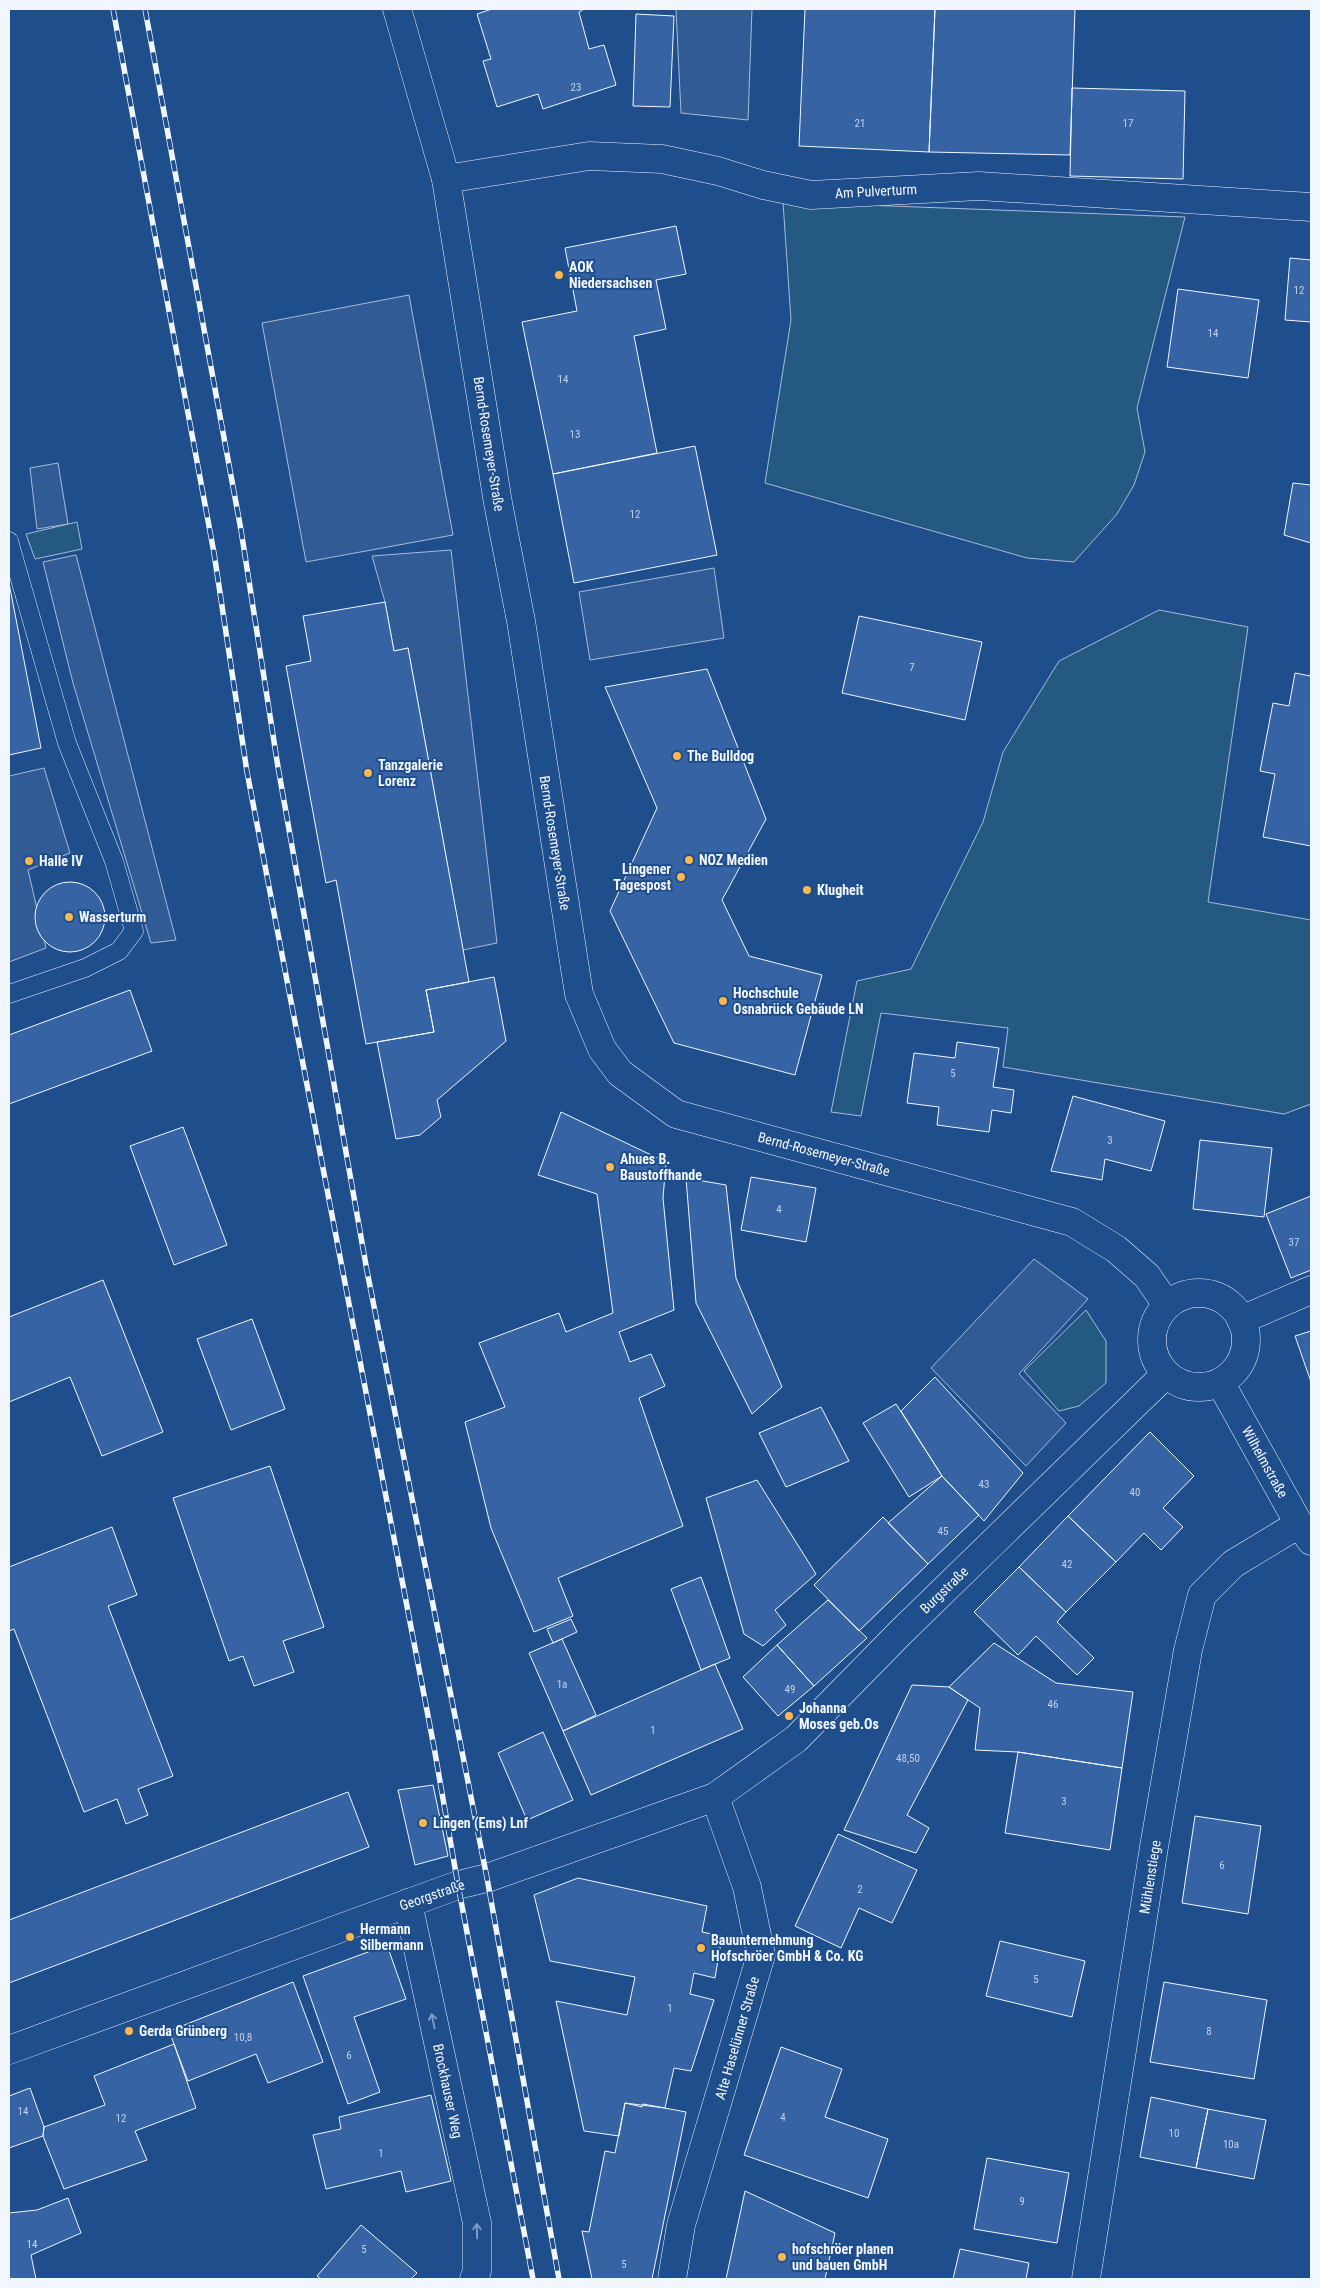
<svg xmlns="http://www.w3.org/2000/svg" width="1320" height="2288" font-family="'Roboto Condensed',sans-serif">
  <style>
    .green { fill: #245a82; stroke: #a8bbd7 }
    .parking { fill: #305b95; stroke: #a8bbd7 }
    .building { fill: #3563a3; stroke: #f2f6ff }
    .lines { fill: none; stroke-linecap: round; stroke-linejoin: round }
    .lane-casing { stroke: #f2f6ff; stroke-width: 19 }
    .street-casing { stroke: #f2f6ff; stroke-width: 29 }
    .secondary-casing { stroke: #f2f6ff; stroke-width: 29 }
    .lane { stroke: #1f4e8c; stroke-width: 18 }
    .street { stroke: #1f4e8c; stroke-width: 28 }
    .secondary { stroke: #1f4e8c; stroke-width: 28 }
    .rail-casing { stroke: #f2f6ff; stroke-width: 5.5 }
    .rail { stroke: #1f4e8c; stroke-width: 4; stroke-dasharray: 11; stroke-linecap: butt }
    .oneway { stroke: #7e9ac0 }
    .poi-dot { fill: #ffb74d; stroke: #1f4e8c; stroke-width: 2 }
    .labels { text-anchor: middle; stroke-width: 4; stroke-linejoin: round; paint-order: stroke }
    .number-label { font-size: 11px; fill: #c3d1e8 }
    .street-label { font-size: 14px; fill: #f2f6ff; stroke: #1f4e8c }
    .poi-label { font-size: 14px; font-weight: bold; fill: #f2f6ff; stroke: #1f4e8c; text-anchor: start }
  </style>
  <rect width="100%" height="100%" fill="#1f4e8c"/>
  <path class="green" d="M783 202 1185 217 1137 408 1145 452 1134 485 1117 514 1074 562 1027 558 765 483 791 320Z
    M77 522 82 549 35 559 26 534Z
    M1159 610 1248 627 1208 902 1311 920V1104L1284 1114 1003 1067 1008 1028 881 1013 861 1116 831 1112 857 981 911 969 983 822 1003 752 1059 661Z
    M1086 1310 1106 1341V1383L1079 1406 1059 1411 1024 1371Z"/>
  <path class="parking" d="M676 9H752L748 120 681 113Z
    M409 295 453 535 306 562 262 323Z
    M58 463 68 524 37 529 30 468Z
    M451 550 497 943 463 950 408 648 394 651 385 602 372 556Z
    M76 555 176 940 151 943 73 683 43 562Z
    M714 568 724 638 590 660 579 592Z
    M44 768 70 853 28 870 46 948 9 962V776Z
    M1034 1259 1088 1299 1019 1374 1066 1423 1026 1466 931 1368Z"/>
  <path class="building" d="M492 9H584L579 12 589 49 604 45 616 85 543 109 538 94 497 107 483 61 491 59 477 14Z
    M805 9H935L929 152 799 146Z
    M935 9H1075L1070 155 929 152Z
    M636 14 674 16 670 107 633 106Z
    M1072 88 1185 91 1183 179 1070 176Z
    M676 226 686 274 656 280 666 329 634 336 657 453 553 474 522 322 577 311 565 248Z
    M1290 258 1311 260V322L1285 320Z
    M1178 289 1259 300 1248 378 1167 367Z
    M695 446 717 555 574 583 553 474Z
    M1293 483 1311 485V543L1284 535Z
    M9 583 41 748 9 755Z
    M385 602 394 651 408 648 469 982 426 990 434 1032 366 1044 336 880 326 883 286 666 311 661 303 616Z
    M859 616 982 642 965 720 842 693Z
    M1311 668V846L1263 837 1275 774 1260 771 1273 703 1289 706 1295 673 1310 676Z
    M707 669 766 819 722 900 749 956 822 975 795 1075 674 1043 610 911 657 808 605 687Z
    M35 917a35 35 0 1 1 70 0a35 35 0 1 1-70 0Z
    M494 977 506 1041 437 1100 441 1117 420 1135 396 1139 377 1042 434 1032 426 990Z
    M130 990 152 1051 9 1104V1035Z
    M957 1042 999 1048 993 1087 1014 1090 1011 1113 992 1110 989 1132 937 1125 939 1107 907 1103 914 1053 955 1058Z
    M1073 1096 1165 1121 1151 1171 1105 1159 1102 1180 1051 1171Z
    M561 1112 666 1162 663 1198 674 1310 619 1332 630 1362 651 1354 665 1386 639 1398 683 1526 558 1578 573 1616 534 1632 491 1528 465 1422 505 1407 479 1343 559 1313 566 1332 613 1313 597 1194 538 1175Z
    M183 1127 227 1245 174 1265 130 1146Z
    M1200 1140 1272 1148 1264 1217 1193 1209Z
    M751 1177 816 1188 806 1242 741 1230Z
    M686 1178 726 1185 736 1278 782 1387 752 1414 696 1303Z
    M1311 1196V1270L1291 1278 1266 1214Z
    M103 1280 163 1432 102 1456 70 1377 9 1402V1317Z
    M252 1319 285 1409 231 1430 197 1339Z
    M1311 1331V1382L1295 1336Z
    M935 1377 1023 1473 984 1521 942 1476 901 1411Z
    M896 1404 942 1476 909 1497 863 1423Z
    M821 1407 849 1461 786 1487 759 1433Z
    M1150 1432 1194 1476 1163 1508 1183 1527 1161 1550 1144 1533 1116 1562 1068 1516Z
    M270 1466 324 1627 283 1641 294 1672 254 1686 243 1656 229 1661 173 1498Z
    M942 1476 979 1515 928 1564 888 1523Z
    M757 1480 816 1574 775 1610 786 1625 763 1646 744 1634 706 1498Z
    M1068 1516 1116 1562 1066 1612 1019 1567Z
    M883 1517 928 1564 859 1631 814 1585Z
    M112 1527 137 1595 108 1606 173 1776 138 1789 148 1815 126 1824 117 1799 84 1812 14 1629 9 1631V1567Z
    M1019 1567 1066 1612 1057 1622 1094 1658 1077 1675 1036 1636 1018 1655 974 1612Z
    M701 1577 730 1658 701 1670 671 1589Z
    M828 1600 867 1638 814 1686 777 1645Z
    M571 1619 577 1632 553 1643 547 1629Z
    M562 1639 596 1715 563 1731 529 1653Z
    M994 1643 1056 1683 1133 1692 1122 1768 1018 1752 975 1750 980 1708 949 1687Z
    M777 1645 814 1686 778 1716 743 1677Z
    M715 1664 743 1729 591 1795 563 1731Z
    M912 1685 949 1687 968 1700 907 1815 929 1828 916 1853 844 1830Z
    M543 1732 573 1800 527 1820 498 1753Z
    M1018 1752 1122 1768 1110 1850 1005 1833Z
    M433 1785 448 1856 415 1865 398 1790Z
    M348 1792 369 1847 9 1983V1920Z
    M1195 1816 1261 1826 1248 1914 1182 1903Z
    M838 1834 917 1870 892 1923 859 1908 841 1948 795 1926Z
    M578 1878 707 1906 702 1932 722 1936 715 1978 694 1973 690 1994 714 2000 691 2071 674 2068 665 2108 625 2103 619 2136 584 2131 556 2001 627 2015 635 1977 550 1961 534 1895Z
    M1000 1941 1085 1961 1072 2017 986 1996Z
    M387 1945 406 1999 354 2017 380 2092 348 2104 303 1976Z
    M293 1982 323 2062 268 2083 256 2054 188 2081 169 2031Z
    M1164 1982 1267 2000 1254 2079 1150 2062Z
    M174 2044 196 2108 135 2131 147 2160 64 2189 43 2136 44 2127 105 2105 94 2076Z
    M781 2047 842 2069 825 2117 888 2139 868 2198 744 2155Z
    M30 2088 44 2127 43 2136 9 2148V2096Z
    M431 2095 451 2181 406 2192 401 2171 326 2189 313 2135 341 2129 339 2117Z
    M1151 2097 1208 2109 1196 2168 1140 2157Z
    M625 2103 642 2107 643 2104 686 2112 652 2279H592L582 2231 589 2232 605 2151 615 2153Z
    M1208 2109 1266 2120 1254 2179 1196 2168Z
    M987 2158 1069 2173 1057 2243 974 2229Z
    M745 2191 835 2233 825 2279H726Z
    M68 2198 81 2233 31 2255 36 2279H9V2213L37 2210Z
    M361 2225 417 2273 411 2279H321L317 2276Z
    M960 2249 1029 2263 1026 2279H953Z"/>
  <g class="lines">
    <defs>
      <path id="lane" d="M9 541 67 743 114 861 134 931 119 951 85 968 9 994"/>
      <path id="street" d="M446 179 589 156 662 159 718 171 763 185 811 195 979 186 1311 207
        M1241 1320 1311 1290
        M408 1903 477 2223V2271L474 2279
        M672 2279 681 2225 761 1955 747 1887 715 1797
        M1086 2279 1154 1847 1188 1650 1202 1595 1233 1564 1299 1524"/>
      <path id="secondary" d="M397 9 446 179 498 503 521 621 579 994 602 1049 620 1073 676 1114 1072 1222 1116 1249 1147 1276 1167 1305
        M1152 1340a47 47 0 1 1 94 0a47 47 0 1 1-94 0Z
        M1220 1382 1299 1524 1311 1541
        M9 2050 458 1885 487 1878 715 1797 796 1739 900 1633 1166 1374"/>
    </defs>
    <use href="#lane" class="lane-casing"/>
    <use href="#street" class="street-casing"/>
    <use href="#secondary" class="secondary-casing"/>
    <use href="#lane" class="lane"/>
    <use href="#street" class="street"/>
    <use href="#secondary" class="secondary"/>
    <defs>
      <path id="rail" d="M113 9 214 553 247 772 434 1747 458 1885 533 2279
        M145 9 241 530 278 767 367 1271 487 1878 559 2279"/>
    </defs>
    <use href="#rail" class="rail-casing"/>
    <use href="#rail" class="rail"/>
  </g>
  <defs><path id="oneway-shaft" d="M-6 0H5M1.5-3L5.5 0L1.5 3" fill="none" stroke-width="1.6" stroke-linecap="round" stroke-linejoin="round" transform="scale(1.25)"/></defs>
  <g class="oneway">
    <use href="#oneway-shaft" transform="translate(433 2021) rotate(-102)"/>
    <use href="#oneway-shaft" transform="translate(477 2231) rotate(-91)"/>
  </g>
  <g class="poi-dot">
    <circle cx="559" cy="275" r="5"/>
    <circle cx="677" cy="756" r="5"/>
    <circle cx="368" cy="773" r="5"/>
    <circle cx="689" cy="860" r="5"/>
    <circle cx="29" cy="861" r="5"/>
    <circle cx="681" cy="877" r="5"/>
    <circle cx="807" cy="890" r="5"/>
    <circle cx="69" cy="917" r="5"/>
    <circle cx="723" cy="1001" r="5"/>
    <circle cx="610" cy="1167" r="5"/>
    <circle cx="789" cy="1716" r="5"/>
    <circle cx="423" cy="1823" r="5"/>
    <circle cx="350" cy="1937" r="5"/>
    <circle cx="701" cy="1948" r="5"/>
    <circle cx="129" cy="2031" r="5"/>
    <circle cx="782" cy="2257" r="5"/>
  </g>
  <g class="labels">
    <g class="number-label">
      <text x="576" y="91">23</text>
      <text x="860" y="127">21</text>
      <text x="1128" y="127">17</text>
      <text x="1299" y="294">12</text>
      <text x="1213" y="337">14</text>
      <text x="563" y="383">14</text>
      <text x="575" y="438">13</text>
      <text x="635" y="518">12</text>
      <text x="912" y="671">7</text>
      <text x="953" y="1077">5</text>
      <text x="1110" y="1144">3</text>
      <text x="779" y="1213">4</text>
      <text x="1294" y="1246">37</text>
      <text x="984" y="1488">43</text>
      <text x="1135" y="1496">40</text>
      <text x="943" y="1535">45</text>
      <text x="1067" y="1568">42</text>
      <text x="562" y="1688">1a</text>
      <text x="790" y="1693">49</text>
      <text x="1053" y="1708">46</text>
      <text x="653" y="1734">1</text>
      <text x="908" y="1762">48,50</text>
      <text x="1064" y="1805">3</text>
      <text x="1222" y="1869">6</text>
      <text x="860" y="1893">2</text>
      <text x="1036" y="1983">5</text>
      <text x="670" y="2012">1</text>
      <text x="1209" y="2035">8</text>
      <text x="243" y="2041">10,8</text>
      <text x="349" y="2059">6</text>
      <text x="23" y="2115">14</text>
      <text x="783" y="2121">4</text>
      <text x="121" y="2122">12</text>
      <text x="1174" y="2137">10</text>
      <text x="1231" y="2148">10a</text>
      <text x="381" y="2157">1</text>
      <text x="1022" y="2205">9</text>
      <text x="32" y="2248">14</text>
      <text x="364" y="2253">5</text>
      <text x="624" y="2268">5</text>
    </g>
    <g class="street-label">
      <text transform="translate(876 191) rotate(-3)" y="5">Am Pulverturm</text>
      <text transform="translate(489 444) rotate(81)" y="5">Bernd-Rosemeyer-Straße</text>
      <text transform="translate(555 843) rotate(81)" y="5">Bernd-Rosemeyer-Straße</text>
      <text transform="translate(824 1154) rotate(15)" y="5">Bernd-Rosemeyer-Straße</text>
      <text transform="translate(1265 1462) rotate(61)" y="5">Wilhelmstraße</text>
      <text transform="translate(944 1590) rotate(-44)" y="5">Burgstraße</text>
      <text transform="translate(1150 1877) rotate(-81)" y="5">Mühlenstiege</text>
      <text transform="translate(432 1895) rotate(-19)" y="5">Georgstraße</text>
      <text transform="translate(737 2038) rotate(-74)" y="5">Alte Haselünner Straße</text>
      <text transform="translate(448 2091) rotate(78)" y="5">Brockhauser Weg</text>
    </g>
    <g class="poi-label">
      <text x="569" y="272">AOK<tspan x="569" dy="16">Niedersachsen</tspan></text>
      <text x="687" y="761">The Bulldog</text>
      <text x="378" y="770">Tanzgalerie<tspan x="378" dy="16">Lorenz</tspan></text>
      <text x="699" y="865">NOZ Medien</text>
      <text x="39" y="866">Halle IV</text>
      <text x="671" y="874" text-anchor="end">Lingener<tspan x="671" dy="16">Tagespost</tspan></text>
      <text x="817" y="895">Klugheit</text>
      <text x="79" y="922">Wasserturm</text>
      <text x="733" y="998">Hochschule<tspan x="733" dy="16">Osnabrück Gebäude LN</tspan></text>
      <text x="620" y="1164">Ahues B.<tspan x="620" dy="16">Baustoffhande</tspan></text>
      <text x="799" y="1713">Johanna<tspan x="799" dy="16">Moses geb.Os</tspan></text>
      <text x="433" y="1828">Lingen (Ems) Lnf</text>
      <text x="360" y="1934">Hermann<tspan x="360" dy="16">Silbermann</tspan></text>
      <text x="711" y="1945">Bauunternehmung<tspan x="711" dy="16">Hofschröer GmbH &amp; Co. KG</tspan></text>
      <text x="139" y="2036">Gerda Grünberg</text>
      <text x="792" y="2254">hofschröer planen<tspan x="792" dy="16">und bauen GmbH</tspan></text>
    </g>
  </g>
  <rect width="1320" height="2288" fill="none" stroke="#f2f6ff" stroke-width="20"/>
</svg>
